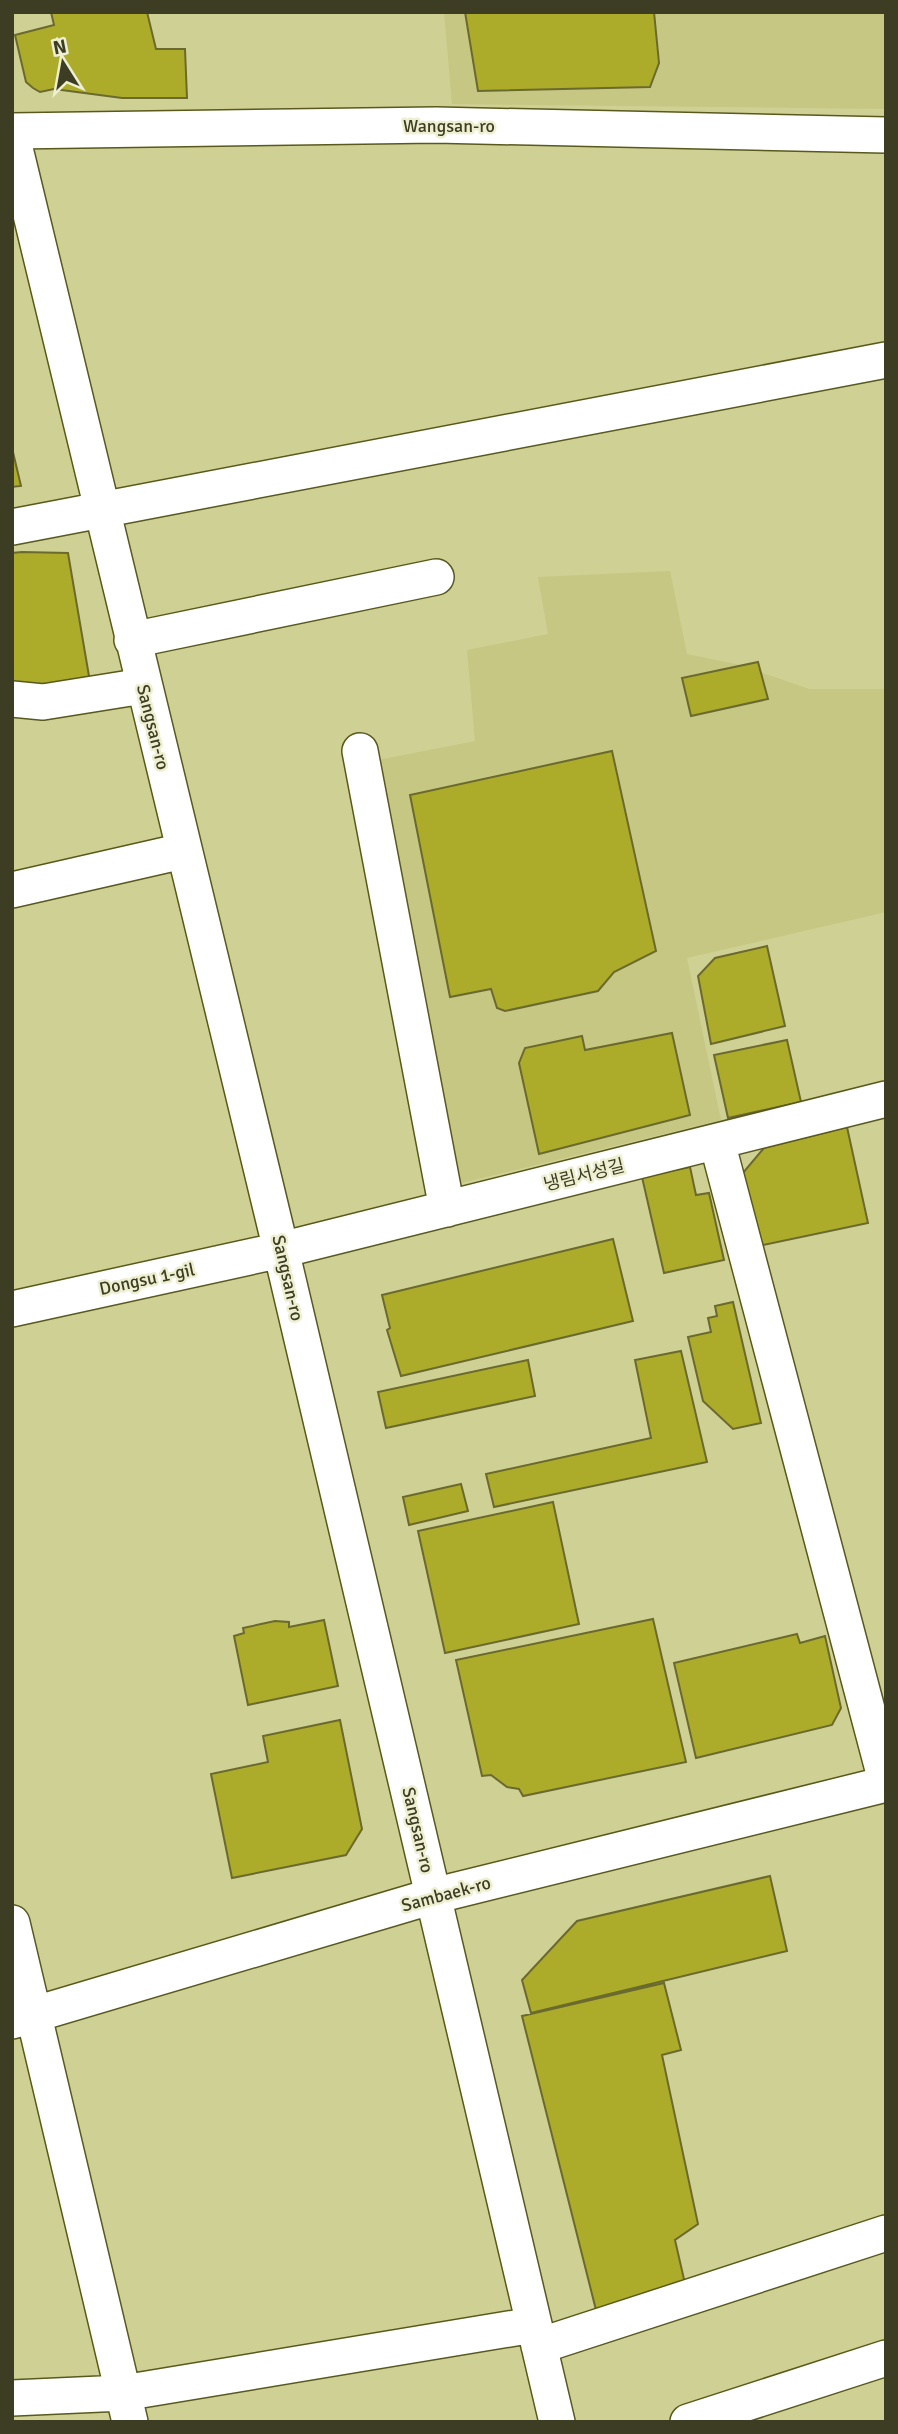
<svg xmlns="http://www.w3.org/2000/svg" width="898" height="2434" font-family="Signika,'Noto Sans KR',sans-serif">
  <style>
    .built { fill: #c6c782 }
    .building { fill: #acab2a; stroke: #6a6a2f; stroke-width: 2 }
    .lines { fill: none; stroke-linecap: round; stroke-linejoin: round }
    .minor-casing { stroke: #59591d; stroke-width: 38 }
    .minor { stroke: #fff; stroke-width: 35 }
    .labels { text-anchor: middle; stroke-width: 5; stroke-linejoin: round; paint-order: stroke }
    .street-label { font-size: 18px; fill: #3d3d24; stroke: #edefd0 }
  </style>
  <rect width="100%" height="100%" fill="#cfd093"/>
  <path class="built" d="M444 12H886V109L452 104Z
    M670 571 687 654 740 665 809 689H886V912L687 958 721 1120 457 1184 373 761 475 741 467 650 548 634 538 577Z"/>
  <path class="building" d="M51 12H147L156 49H185L187 98H122L54 89 40 92 33 88 26 82 15 35 54 25Z
    M465 12H654L659 63 650 87 478 91Z
    M12 448 21 486 12 487Z
    M22 552 68 553 90 682 12 691V553Z
    M758 662 768 699 691 716 682 678Z
    M612 751 656 951 614 972 598 991 505 1011 497 1008 491 989 450 997 410 795Z
    M767 946 785 1026 711 1044 698 976 715 958Z
    M672 1033 690 1115 539 1154 519 1063 525 1048 582 1036 585 1050Z
    M787 1040 801 1102 728 1118 714 1055Z
    M847 1127 868 1223 758 1246 742 1174 764 1148Z
    M690 1167 696 1195 709 1193 724 1260 664 1273 642 1177Z
    M613 1239 633 1321 401 1376 387 1330 390 1328 382 1295Z
    M733 1302 761 1423 733 1429 703 1401 688 1337 711 1332 708 1318 717 1316 715 1306Z
    M681 1351 707 1462 494 1507 486 1474 651 1438 635 1360Z
    M528 1360 535 1396 386 1428 378 1392Z
    M461 1484 468 1511 409 1525 403 1497Z
    M553 1502 579 1624 445 1653 418 1531Z
    M653 1619 686 1762 523 1796 519 1789 507 1787 491 1775 482 1776 456 1660Z
    M324 1620 338 1686 248 1705 234 1636 244 1633 243 1628 275 1621 289 1622V1627Z
    M797 1634 800 1643 825 1636 841 1708 832 1725 696 1758 674 1663Z
    M340 1720 362 1829 346 1855 232 1878 211 1774 268 1762 263 1736Z
    M770 1876 787 1951 531 2013 522 1980 577 1921Z
    M664 1983 681 2050 662 2055 698 2224 675 2240 686 2288 597 2314 522 2016Z"/>
  <g class="lines">
    <defs>
      <path id="minor" d="M12 131 436 125 886 135
        M12 136 281 1250 557 2422
        M12 527 886 360
        M132 640 436 577
        M12 699 43 702 143 686
        M360 751 447 1209
        M12 890 183 851
        M717 1142 886 1781
        M12 1309 281 1250 886 1099
        M12 1923 130 2422
        M12 2021 433 1896 886 1784
        M539 2346 886 2233
        M12 2398 123 2393 533 2325
        M688 2422 886 2358"/>
    </defs>
    <use href="#minor" class="minor-casing"/>
    <use href="#minor" class="minor"/>
  </g>
  <g class="labels">
    <g class="street-label">
      <text x="449" y="132">Wangsan-ro</text>
      <text transform="translate(153 727) rotate(76)" y="6">Sangsan-ro</text>
      <text transform="translate(584 1175) rotate(-14)" y="6">냉림서성길</text>
      <text transform="translate(288 1278) rotate(77)" y="6">Sangsan-ro</text>
      <text transform="translate(147 1279) rotate(-12)" y="6">Dongsu 1-gil</text>
      <text transform="translate(418 1830) rotate(77)" y="6">Sangsan-ro</text>
      <text transform="translate(446 1894) rotate(-15)" y="6">Sambaek-ro</text>
    </g>
  </g>
  <rect width="898" height="2434" fill="none" stroke="#3d3d24" stroke-width="28"/>
  <g transform="translate(63 63) rotate(349)" stroke="#edefd0" stroke-width="5" paint-order="stroke">
  <path d="M0-5L12 26L0 18L-12 26Z" fill="#3d3d24"/>
  <text y="-10" font-size="19" font-weight="bold" text-anchor="middle" fill="#3d3d24">N</text>
  </g>
</svg>
